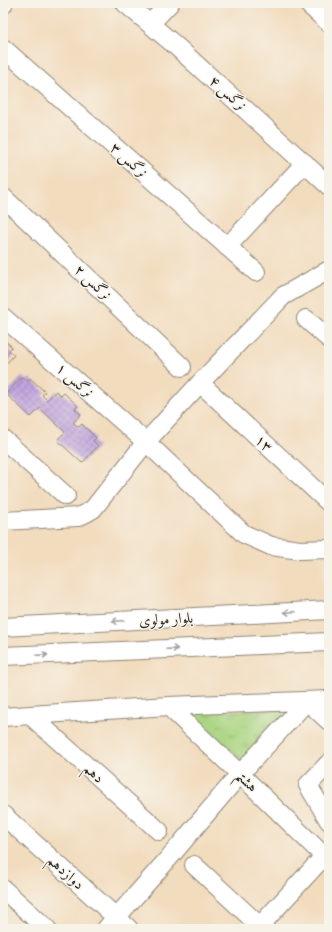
<svg xmlns="http://www.w3.org/2000/svg" width="332" height="932" font-family="'IM FELL Double Pica',Amiri,serif">
  <style>
    .grass { fill: url(#grass-tufts); stroke: #6a8056 }
    .building { fill: url(#building-cross-hatch) }
    .lines { fill: none; stroke-linecap: round; stroke-linejoin: round }
    .minor-casing { stroke: #8e8474; stroke-width: 20 }
    .minor { stroke: #fff; stroke-width: 18 }
    .oneway { stroke: #a0a0a0 }
    .labels { text-anchor: middle; stroke-width: 3; stroke-linejoin: round; paint-order: stroke }
    .street-label { font-size: 15px; fill: #2b2b2b; stroke: #f7f3e8 }
  </style>
  <defs>
    <pattern id="grass-tufts" width="24" height="20" patternUnits="userSpaceOnUse"><rect width="24" height="20" fill="#a9d480"/><path d="M3 7l-1-3M5 7V3M7 7l1-3M15 17l-1-3M17 17v-4M19 17l1-3" fill="none" stroke="#92b66f"/></pattern>
    <pattern id="building-cross-hatch" width="8" height="8" patternUnits="userSpaceOnUse"><rect width="8" height="8" fill="#c2a6df"/><path d="M0 0l8 8M0 8l8-8" fill="none" stroke="#9e87b5"/></pattern>
  </defs>
  <rect width="100%" height="100%" fill="#f7f3e8"/>
  <filter id="ink" filterUnits="userSpaceOnUse"><feTurbulence type="fractalNoise" baseFrequency=".025" numOctaves="2"/><feDisplacementMap in="SourceGraphic" scale="8" xChannelSelector="R" yChannelSelector="G"/><feConvolveMatrix kernelMatrix="1 2 1 2 8 2 1 2 1" color-interpolation-filters="sRGB"/></filter>
  <filter id="wash" filterUnits="userSpaceOnUse"><feTurbulence type="fractalNoise" baseFrequency=".012" numOctaves="4" result="noise"/><feDisplacementMap in="SourceGraphic" scale="16" xChannelSelector="R" yChannelSelector="G"/><feGaussianBlur stdDeviation="0.9" result="paint"/><feColorMatrix in="noise" values="0 0 0 0 0 0 0 0 0 0 0 0 0 0 0 0 0 1.4 0 .05"/><feComposite in="paint" operator="in"/></filter>
  <g filter="url(#wash)">
    <rect width="100%" height="100%" fill="#f2dcbe"/>
    <path class="grass" d="M292 709 243 761 190 713Z"/>
    <g id="blocks">
      <path class="building" d="M3 339 12 347 9 350 14 355 3 367Z
        M22 377 28 381 30 378 45 392 42 395 47 400 56 391 61 396 64 393 78 406 75 409 81 414 73 423 79 427 82 424 96 438 93 441 98 446 82 463 57 440 65 432 40 408 31 417 6 394Z"/>
    </g>
  </g>
  <g filter="url(#ink)">
    <use href="#blocks" fill-opacity="0" stroke="#8e8474" stroke-width="1"/>
    <g class="lines">
      <defs>
        <path id="minor" d="M125 3 176 46 329 186
          M307 3 329 23
          M3 5V3
          M150 24 170 3
          M3 48 256 272
          M3 197 182 367
          M227 247 305 163
          M3 317 146 442 244 534 271 546 300 550 329 549
          M306 319 329 339
          M200 383 329 503
          M3 439 66 496
          M3 521 78 517 86 513 93 509 146 442 200 383 283 296 329 270
          M3 627 329 610
          M3 656 329 642
          M168 706 240 774 324 856
          M30 715 159 831
          M3 717 30 715 168 706 329 700
          M329 763 308 785 329 821
          M3 815 129 929
          M194 865 263 929
          M3 889 47 929
          M106 929 168 859 240 774 307 701 329 721
          M257 929 329 851"/>
      </defs>
      <use href="#minor" class="minor-casing"/>
      <use href="#minor" class="minor"/>
    </g>
    <defs><path id="oneway-shaft" d="M-6 0H5M1.5-3L5.5 0L1.5 3" fill="none" stroke-width="1.6" stroke-linecap="round" stroke-linejoin="round"/></defs>
    <g class="oneway">
      <use href="#oneway-shaft" transform="translate(290 612) rotate(177)"/>
      <use href="#oneway-shaft" transform="translate(118 621) rotate(177)"/>
      <use href="#oneway-shaft" transform="translate(172 649) rotate(-2)"/>
      <use href="#oneway-shaft" transform="translate(42 655) rotate(-2)"/>
    </g>
  </g>
  <g class="labels">
    <g class="street-label">
      <text transform="translate(228 93) rotate(42)" y="5">نرگس ۴</text>
      <text transform="translate(129 160) rotate(42)" y="5">نرگس ۳</text>
      <text transform="translate(93 282) rotate(43)" y="5">نرگس ۲</text>
      <text transform="translate(75 380) rotate(41)" y="5">نرگس ۱</text>
      <text transform="translate(264 443) rotate(43)" y="5">۱۳</text>
      <text transform="translate(166 619) rotate(-3)" y="5">بلوار مولوی</text>
      <text transform="translate(94 773) rotate(42)" y="5">دهم</text>
      <text transform="translate(247 781) rotate(44)" y="5">هشتم</text>
      <text transform="translate(66 872) rotate(42)" y="5">دوازدهم</text>
    </g>
  </g>
  <rect width="332" height="932" fill="none" stroke="#f7f3e8" stroke-width="16"/>
</svg>
